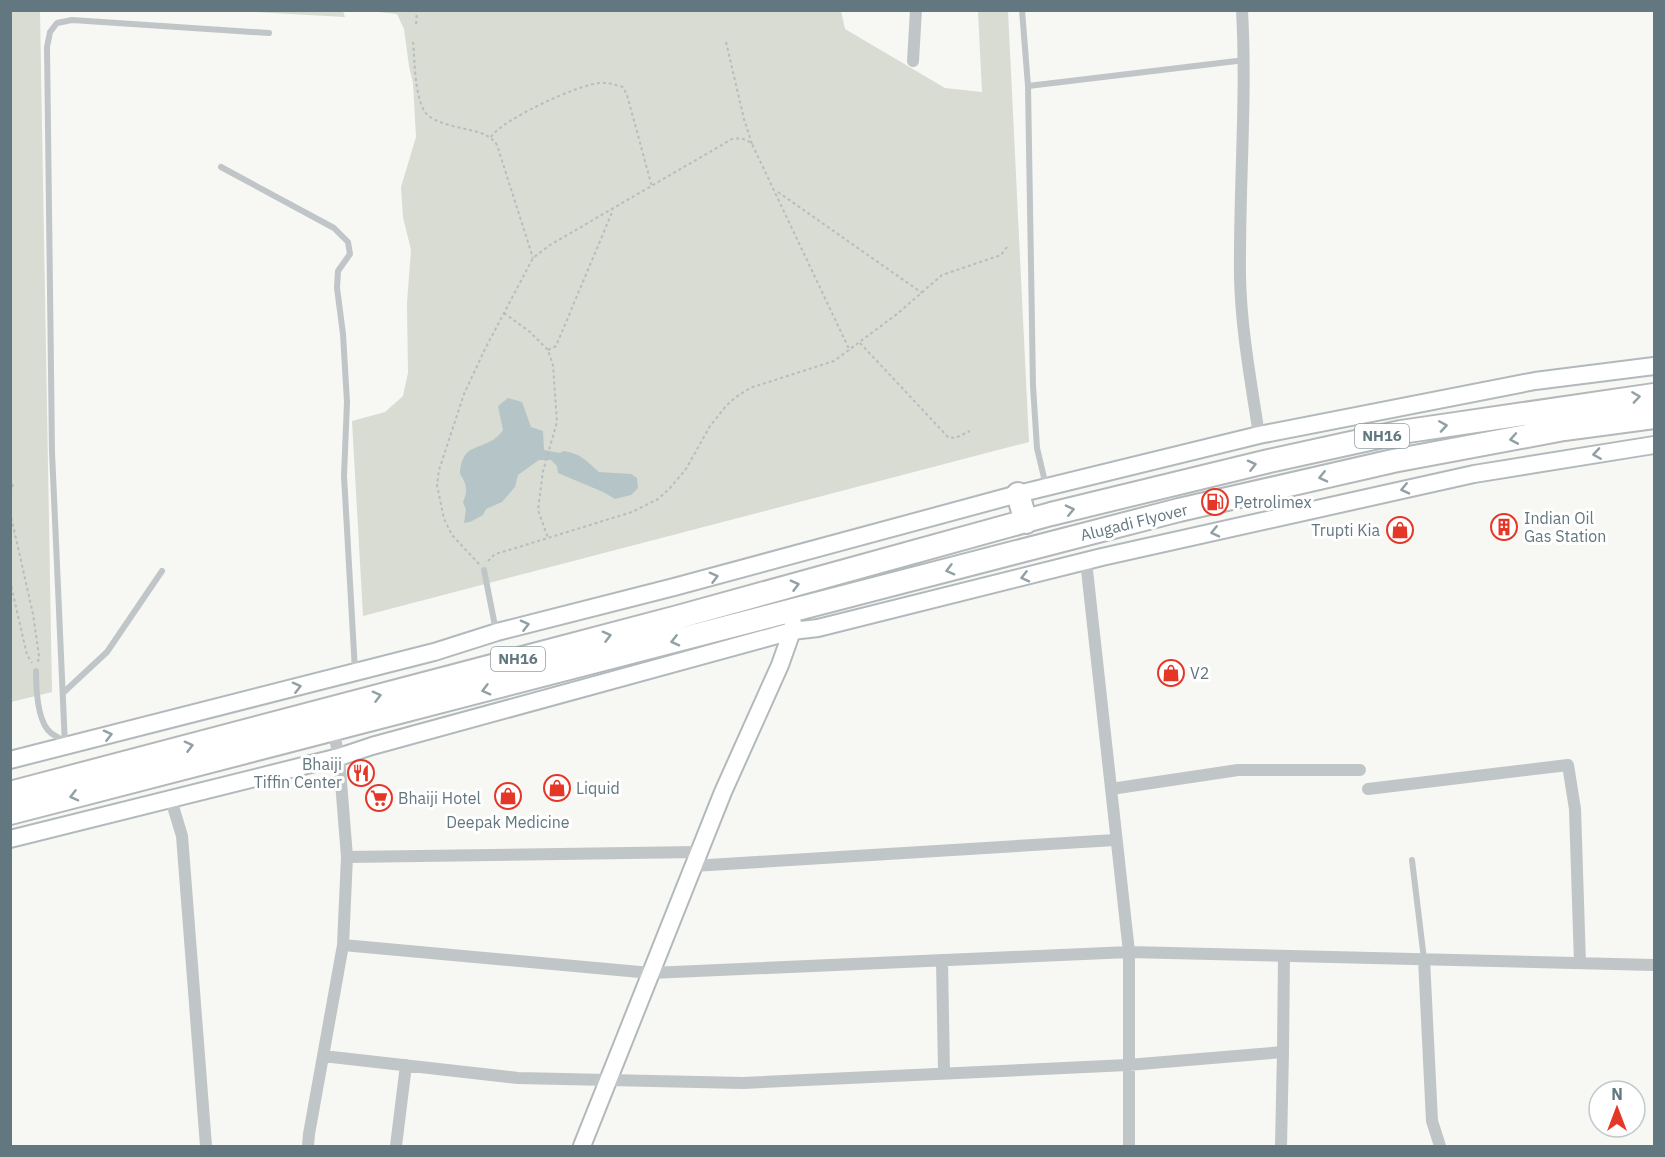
<svg xmlns="http://www.w3.org/2000/svg" width="1665" height="1157" font-family="'IBM Plex Sans',sans-serif">
  <style>
    .green { fill: #d8dcd3 }
    .water { fill: #b5c5c7 }
    .lines { fill: none; stroke-linecap: round; stroke-linejoin: round }
    .secondary-casing { stroke: #b2b9bc; stroke-width: 20 }
    .highway-casing { stroke: #b3b8ba; stroke-width: 26 }
    .path { stroke: #b8bcbe; stroke-width: 2; stroke-dasharray: 3 3; stroke-linecap: butt }
    .lane { stroke: #c0c5c8; stroke-width: 6 }
    .street { stroke: #c0c5c8; stroke-width: 12 }
    .secondary { stroke: #fff; stroke-width: 16 }
    .highway { stroke: #fff; stroke-width: 22 }
    .oneway { stroke: #91a0a5 }
    .labels { text-anchor: middle; stroke-width: 6; stroke-linejoin: round; paint-order: stroke }
    .shield { fill: #fff; stroke: #91a0a5; stroke-width: 1.5 }
    .shield-label { font-size: 15px; font-weight: bold; fill: #62777f }
    .poi-label { font-size: 16px; fill: #62777f; stroke: #fff; text-anchor: start }
    .street-label { font-size: 16px; fill: #62777f; stroke: #fff }
  </style>
  <rect width="100%" height="100%" fill="#f7f7f4"/>
  <path class="green" d="M10 11H40L52 692 11 702Z
    M235 11H343L345 17Z
    M369 11H841L845 29 945 88 982 92 978 11H1008L1029 442 363 616 352 421 385 412 403 396 408 373 407 303 411 250 403 217 401 187 416 137 413 83 409 66 404 29 397 14Z"/>
  <path class="water" d="M508 398 522 402 531 427 543 431 544 450 560 453 563 451C582 454 585 460 599 472L631 474 637 478 638 488 631 495 615 499 603 492 558 473 557 466 551 460H539L518 475 515 487 502 502 486 509 483 515 470 522 464 523 466 510 463 502C468 491 467 484 460 474 462 438 486 454 503 430L498 406Z"/>
  <g class="lines">
    <defs>
      <path id="secondary" d="M10 760 434 652 497 632 674 587 1018 494 1259 435 1535 381 1654 366
        M10 839 339 757 372 746 792 631 818 628 1102 557 1474 474 1654 445
        M582 1146 723 792 780 665 792 631 793 623"/>
      <path id="highway" d="M1018 494 1026 522
        M10 793 678 617 1051 514 1269 461 1401 432 1654 395
        M10 813 1179 510 1393 461 1564 429 1654 417"/>
    </defs>
    <use href="#secondary" class="secondary-casing"/>
    <use href="#highway" class="highway-casing"/>
    <path class="path" d="M416 24 417 10
      M413 42C415 59 414 107 430 117 441 124 457 127 470 130 482 133 490 135 497 145L533 258
      M726 42 744 119 752 144
      M491 137C501 120 579 84 600 83 608 82 615 85 623 87L627 95 652 187
      M778 192 922 293
      M504 313 530 332 548 350 553 365 557 422 543 471 538 510 548 538
      M860 343 948 437 955 438 970 431
      M548 350 556 346 613 210
      M10 479 13 484 10 496
      M10 512 33 614 39 656 38 662
      M488 561 495 554 509 550 632 512 658 499 670 488 686 469 710 426 726 406 736 397 750 388 834 361 897 314 942 275 1001 255 1007 247
      M479 564 452 535 444 519 437 485 439 470 464 394 485 349 533 258 550 245 732 139C741 138 745 138 752 144L850 351
      M10 581 27 655 32 663"/>
    <path class="lane" d="M1022 10 1028 86 1033 386 1037 448 1046 486
      M1028 86 1245 60
      M221 167 334 228 348 242 350 254 338 271 337 288 343 334 347 402 344 476 355 671
      M484 570 496 631
      M36 671C36 688 37 722 51 733 55 736 60 738 64 741
      M64 692 107 652 162 571
      M65 746 52 452 47 47 50 32 57 23 72 20 269 33
      M1412 860 1424 959"/>
    <path class="street" d="M1242 10C1247 99 1239 187 1240 276 1241 329 1251 382 1259 435
      M913 61 916 10
      M1086 561 1129 952 1654 965
      M1111 789 1238 770H1360
      M1368 789 1568 765 1575 809 1580 963
      M173 798 172 803 182 836 206 1146
      M347 857 698 852
      M693 866 1115 840
      M343 945 651 973 1129 952V1146
      M1424 959 1432 1121 1440 1146
      M942 960 944 1072
      M323 1056 518 1078 743 1083 1128 1065 1283 1052 1284 956
      M308 1146 309 1134 343 945 347 857 339 757 333 729
      M396 1146 406 1065
      M1281 1146 1283 1052"/>
    <use href="#secondary" class="secondary"/>
    <use href="#highway" class="highway"/>
  </g>
  <defs><path id="oneway-chevron" d="M-2-3.5L2.5 0L-2 3.5" fill="none" stroke-width="1.6" stroke-linecap="round" stroke-linejoin="round" transform="scale(1.5)"/></defs>
  <g class="oneway">
    <use href="#oneway-chevron" transform="translate(1636 397) rotate(-8)"/>
    <use href="#oneway-chevron" transform="translate(1443 426) rotate(-9)"/>
    <use href="#oneway-chevron" transform="translate(1514 439) rotate(170)"/>
    <use href="#oneway-chevron" transform="translate(1597 454) rotate(171)"/>
    <use href="#oneway-chevron" transform="translate(1252 465) rotate(-14)"/>
    <use href="#oneway-chevron" transform="translate(1323 477) rotate(167)"/>
    <use href="#oneway-chevron" transform="translate(1405 489) rotate(167)"/>
    <use href="#oneway-chevron" transform="translate(1070 510) rotate(-13)"/>
    <use href="#oneway-chevron" transform="translate(1215 532) rotate(167)"/>
    <use href="#oneway-chevron" transform="translate(950 570) rotate(165)"/>
    <use href="#oneway-chevron" transform="translate(714 577) rotate(-15)"/>
    <use href="#oneway-chevron" transform="translate(1025 577) rotate(166)"/>
    <use href="#oneway-chevron" transform="translate(795 585) rotate(-15)"/>
    <use href="#oneway-chevron" transform="translate(525 625) rotate(-14)"/>
    <use href="#oneway-chevron" transform="translate(607 636) rotate(-15)"/>
    <use href="#oneway-chevron" transform="translate(675 641) rotate(166)"/>
    <use href="#oneway-chevron" transform="translate(297 687) rotate(-14)"/>
    <use href="#oneway-chevron" transform="translate(486 690) rotate(165)"/>
    <use href="#oneway-chevron" transform="translate(377 696) rotate(-15)"/>
    <use href="#oneway-chevron" transform="translate(108 735) rotate(-14)"/>
    <use href="#oneway-chevron" transform="translate(189 746) rotate(-15)"/>
    <use href="#oneway-chevron" transform="translate(74 796) rotate(166)"/>
  </g>
  <defs>
    <symbol id="fuel-ring" viewBox="-11 -11 22 22"><circle r="9.5" fill="#fff" stroke="#e43727" stroke-width="1.5"/><path d="M-5.5-6h7V0h2V4h1.3V-2.5L3-4.5l.8-.8L6-3V5H2.5V1h-1V6h-7ZM-4.2-4.7v3.2H.2V-4.7Z" fill="#e43727"/></symbol>
    <symbol id="building-ring" viewBox="-11 -11 22 22"><circle r="9.5" fill="#fff" stroke="#e43727" stroke-width="1.5"/><path d="M-4-6H4V6H1V3H-1V6H-4ZM-2.5-4.3h1.7v1.8h-1.7ZM.8-4.3h1.7v1.8H.8ZM-2.5-1h1.7V.8h-1.7ZM.8-1h1.7V.8H.8Z" fill="#e43727"/></symbol>
    <symbol id="shop-ring" viewBox="-11 -11 22 22"><circle r="9.5" fill="#fff" stroke="#e43727" stroke-width="1.5"/><path d="M-5-2.5h2.3a2.7 3.5 0 0 1 5.4 0H5L5.5 6h-11ZM-1.5-2.5h3a1.5 2.3 0 0 0-3 0Z" fill="#e43727"/></symbol>
    <symbol id="restaurant-ring" viewBox="-11 -11 22 22"><circle r="9.5" fill="#fff" stroke="#e43727" stroke-width="1.5"/><path d="M-5-6h1v4h1v-4h1v4h1v-4h1v5L-1.5 .5V6h-2V.5L-5-1ZM5-6V6H3V1.5H1.5Q1.5-4 5-6Z" fill="#e43727"/></symbol>
    <symbol id="supermarket-ring" viewBox="-11 -11 22 22"><circle r="9.5" fill="#fff" stroke="#e43727" stroke-width="1.5"/><path d="M-6-5.5h2.5l.6 2H6L4.5 2H-2.5L-4.4-4H-6ZM-1.5 3.2a1.3 1.3 0 1 0 .1 0ZM3 3.2a1.3 1.3 0 1 0 .1 0Z" fill="#e43727"/></symbol>
  </defs>
  <g fill-rule="evenodd">
    <use href="#fuel-ring" x="1200" y="487" width="30" height="30"/>
    <use href="#building-ring" x="1489" y="512" width="30" height="30"/>
    <use href="#shop-ring" x="1385" y="515" width="30" height="30"/>
    <use href="#shop-ring" x="1156" y="658" width="30" height="30"/>
    <use href="#restaurant-ring" x="346" y="758" width="30" height="30"/>
    <use href="#shop-ring" x="542" y="773" width="30" height="30"/>
    <use href="#shop-ring" x="493" y="781" width="30" height="30"/>
    <use href="#supermarket-ring" x="364" y="783" width="30" height="30"/>
  </g>
  <g class="labels">
    <g class="shield">
      <rect x="1355" y="424" width="54" height="24" rx="4.5"/>
      <rect x="491" y="647" width="54" height="24" rx="4.5"/>
    </g>
    <g class="shield-label">
      <text x="1382" y="441">NH16</text>
      <text x="518" y="664">NH16</text>
    </g>
    <g class="poi-label">
      <text x="1234" y="508">Petrolimex</text>
      <text x="1524" y="524">Indian Oil<tspan x="1524" dy="18">Gas Station</tspan></text>
      <text x="1380" y="536" text-anchor="end">Trupti Kia</text>
      <text x="1190" y="679">V2</text>
      <text x="342" y="770" text-anchor="end">Bhaiji<tspan x="342" dy="18">Tiffin Center</tspan></text>
      <text x="576" y="794">Liquid</text>
      <text x="398" y="804">Bhaiji Hotel</text>
      <text x="508" y="828" text-anchor="middle">Deepak Medicine</text>
    </g>
    <g class="street-label">
      <text transform="translate(1134 522) rotate(-14)" y="6">Alugadi Flyover</text>
    </g>
  </g>
  <rect width="1665" height="1157" fill="none" stroke="#62777f" stroke-width="24"/>
  <g transform="translate(1617 1109)"><circle r="28" fill="#ffffff" stroke="#c0c9cc" stroke-width="1.5"/>
  <path d="M0-4.5L10 22L0 15L-10 22Z" fill="#e43727"/>
  <text y="-9" font-size="16" font-weight="bold" text-anchor="middle" fill="#62777f">N</text>
  </g>
</svg>
